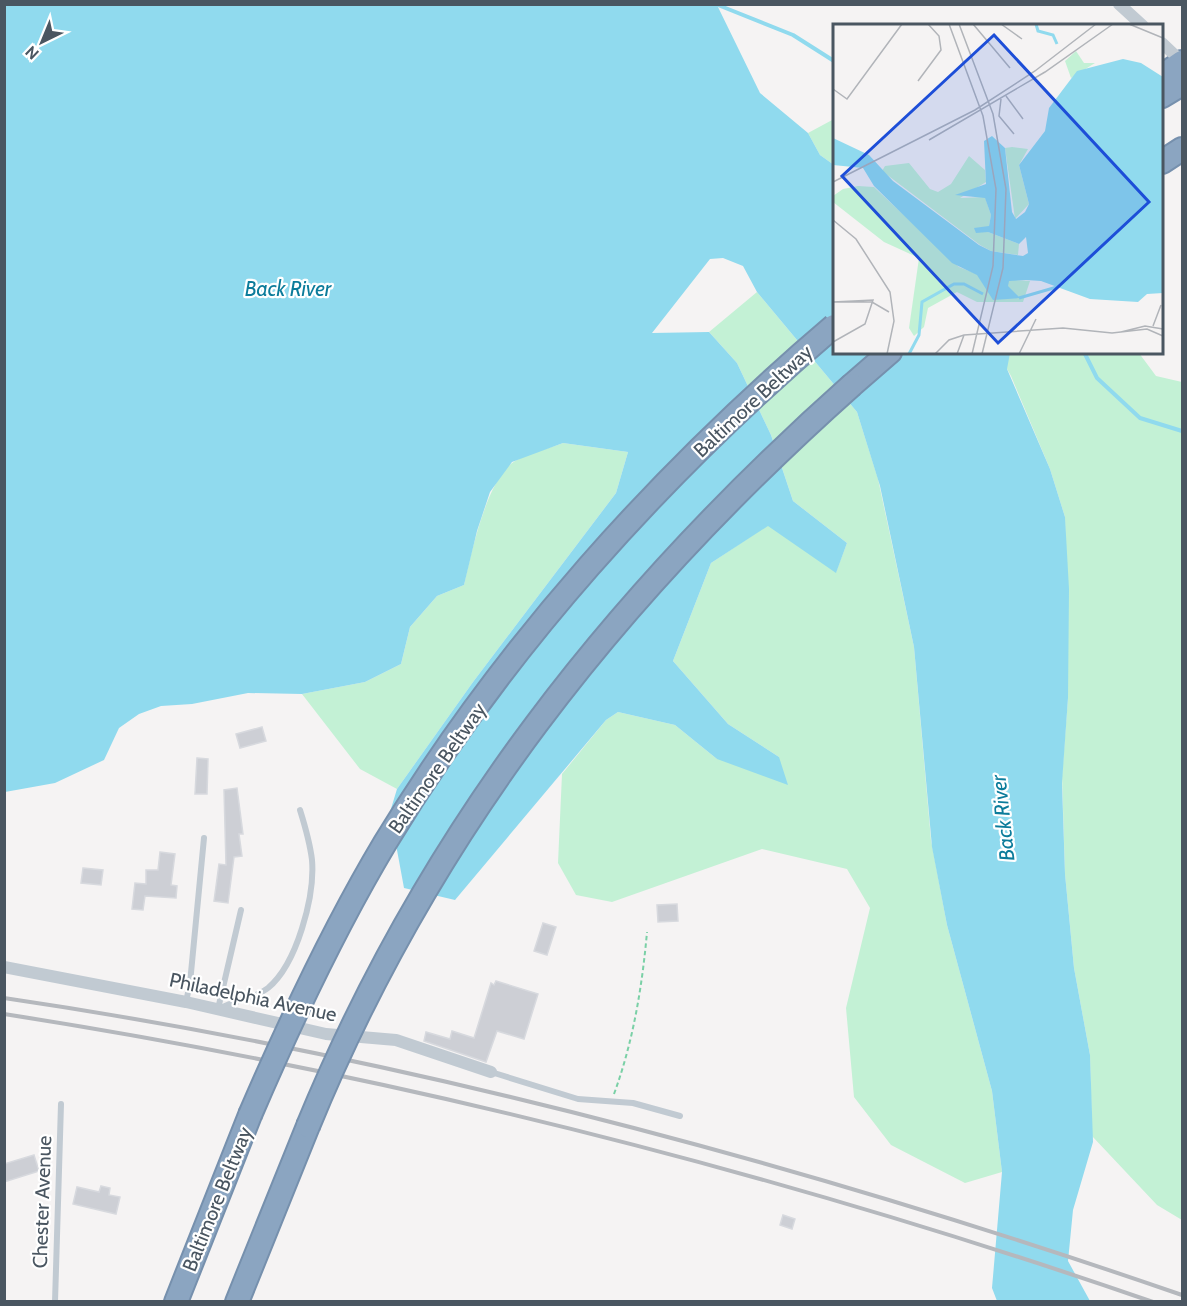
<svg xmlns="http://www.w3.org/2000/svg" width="1187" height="1306" font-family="Cabin,sans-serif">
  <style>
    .green { fill: #c3f1d5 }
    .water { fill: #90daee }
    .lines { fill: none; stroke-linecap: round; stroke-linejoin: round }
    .stream { stroke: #90daee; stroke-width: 4 }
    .building { fill: #cdcfd5; stroke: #d7d9de; stroke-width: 1.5 }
    .motorway-casing { stroke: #7690ad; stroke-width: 26 }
    .path { stroke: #7ad0a6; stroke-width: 2; stroke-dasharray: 4.5 3; stroke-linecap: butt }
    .service { stroke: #c1cad2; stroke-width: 6 }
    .minor { stroke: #c1cad2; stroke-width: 12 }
    .motorway { stroke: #8ba5c1; stroke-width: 22 }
    .rail { stroke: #b5b8bd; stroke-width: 4 }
    .motorway-bridge-casing { stroke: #7690ad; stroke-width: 26; stroke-linecap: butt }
    .motorway-bridge { stroke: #8ba5c1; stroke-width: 22 }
    .labels { text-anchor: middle; stroke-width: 4.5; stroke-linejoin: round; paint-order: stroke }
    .street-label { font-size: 20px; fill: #4a5661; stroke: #fff }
    .water-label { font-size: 21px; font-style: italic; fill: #0c7c9b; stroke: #fff }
    .inset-river { fill: none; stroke: #90daee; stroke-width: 3 }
    .inset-road { fill: none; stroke: #b1b4b9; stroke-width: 1.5 }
    .view { fill: #1d4ed8; fill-opacity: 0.15; stroke: #1d4ed8; stroke-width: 3 }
    .inset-edge { fill: none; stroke: #4a5661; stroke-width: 3 }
  </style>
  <rect width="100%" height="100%" fill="#f5f3f3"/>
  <path class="green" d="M834 119V165L820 155 808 133Z
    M757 292 857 412 878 479 914 647 931 840 947 925 992 1091 1002 1172 965 1183 891 1145 854 1097 846 1008 870 908 847 869 762 849 612 902 576 895 558 863 562 774 606 720 618 712 675 725 717 759 779 757 728 724 673 661 711 563 768 525 836 572 847 543 793 501 771 435 737 363 709 332Z
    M998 353H1139L1156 376 1182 382V1220L1157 1205 1092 1136 1090 1055 1074 968 1065 874 1062 776 1068 698 1065 517 1050 469 1011 376Z
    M563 443 628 452 616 493 473 682 397 789 360 769 302 694 365 682 401 664 410 627 437 596 464 585C471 555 487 477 515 461 529 453 547 449 563 443Z"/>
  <path class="water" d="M5 5H717L760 93 808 133 820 155 834 165V352L1010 353 1007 369 1050 469 1065 517 1069 589 1068 698 1062 783 1065 874 1074 968 1090 1055 1093 1142 1073 1210 1068 1261 1090 1301H997L992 1288 1002 1172 992 1091 947 925 932 847 914 647 880 486 857 412 757 292 743 266 723 258 710 259 652 333 709 332 737 363 771 435 793 501 847 543 836 573 768 526 711 563 673 661 728 724 779 757 788 785 717 759 675 725 618 712 606 720 455 900 404 888 390 812 397 789 473 682 616 493 628 452 563 443 512 462 490 492 477 531 464 585 437 596 410 627 401 664 365 682 302 694 248 693 192 704 161 706 139 714 119 728 104 760 55 783 5 792Z"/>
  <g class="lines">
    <path class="stream" d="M718 5 793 35 834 61
      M1084 352 1097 378 1140 418 1182 431"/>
  </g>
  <path class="building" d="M262 727 266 741 240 748 236 734Z
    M197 758 208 759 207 794H195Z
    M237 788 243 834H239L242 856 234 857 228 903 214 901 219 864 226 865 224 790Z
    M160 852 175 854 171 885 177 886 176 898 145 896 143 910 132 909 135 883 146 884V870H158Z
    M83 868 103 870 101 885 81 883Z
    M677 904 678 921 658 922 657 905Z
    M543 923 556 927 547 955 534 951Z
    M496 981 538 994 524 1039 497 1031 486 1062 424 1041 426 1032 450 1039 452 1031 474 1038 491 983 494 985Z
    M34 1155 39 1171 4 1182V1164Z
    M101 1186 110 1188 109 1195 120 1197 116 1214 73 1204 77 1187 99 1192Z
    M783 1215 795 1219 792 1229 780 1225Z"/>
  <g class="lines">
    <defs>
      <path id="motorway" d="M1162 76 1182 62
        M1162 96 1182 84
        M1162 162 1182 149
        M852 385 890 352
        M176 1302 250 1115
        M237 1302 308 1126"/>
    </defs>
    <use href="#motorway" class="motorway-casing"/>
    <path class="path" d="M614 1094C633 1042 642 988 647 932"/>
    <path class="service" d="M186 1002 190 983 204 838
      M221 1008C236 1000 254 999 268 988 297 964 315 896 312 860 310 843 305 826 300 810
      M218 1009 241 910
      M491 1072 578 1099 633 1103 680 1116
      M55 1302 61 1104"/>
    <path class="minor" d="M1119 4 1143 26
      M1162 43 1182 62
      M4 967 186 1002 326 1034 396 1040 491 1072"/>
    <use href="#motorway" class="motorway"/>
    <path class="rail" d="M4 998C405 1057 800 1163 1182 1295
      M4 1014C395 1075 780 1173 1153 1302"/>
    <defs>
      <path id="motorway-bridge" d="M250 1115C290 1022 333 930 385 843 503 648 661 473 834 326
        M308 1126C429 831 615 596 852 385"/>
    </defs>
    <use href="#motorway-bridge" class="motorway-bridge-casing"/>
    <use href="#motorway-bridge" class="motorway-bridge"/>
  </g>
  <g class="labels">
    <g class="street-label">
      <text transform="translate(753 401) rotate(-43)" y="7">Baltimore Beltway</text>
      <text transform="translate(437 768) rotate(-55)" y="7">Baltimore Beltway</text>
      <text transform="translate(253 997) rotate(12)" y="7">Philadelphia Avenue</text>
      <text transform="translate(217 1199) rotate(-68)" y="7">Baltimore Beltway</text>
      <text transform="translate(42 1202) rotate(-88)" y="7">Chester Avenue</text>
    </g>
    <g class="water-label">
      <text x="288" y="296">Back River</text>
      <text transform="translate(1003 818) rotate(-96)" y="7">Back River</text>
    </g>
  </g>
  <g transform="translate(833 24)">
    <rect width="330" height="330" fill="#f5f3f3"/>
    <path d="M243 27 251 39H262L238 54 232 37ZM179 123 195 125 186 141 196 180 182 195 172 124ZM136 132 152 146 153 158 127 174 152 173 158 191 155 208 186 220 185 231 158 227 147 221 49 147 52 142 76 139 97 165 105 168 118 160ZM25 162 41 163 126 243 154 254 197 257 190 278H144L124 268 95 284 91 303 81 312 76 304 86 234 51 218 0 178V172L10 165Z" fill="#c3f1d5"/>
    <path d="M290 35 308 39 330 53V269L314 270 305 278 257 275 208 257 193 256 176 257 175 262 187 274 160 276 144 251 119 239 41 162 30 144 0 141V114L36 131 60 157 146 221 158 227 190 232 195 229 193 213 186 220 155 208 143 209 141 204 156 202 158 191 152 174 122 171 153 160 151 117 159 112 172 124 179 188 183 195 192 188 196 180 186 141 212 107 216 84 244 47Z" fill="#90daee"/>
    <path class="inset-river" d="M203 0 205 7 220 11 224 20M186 274 224 263M76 330 86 311 89 278 121 260H131L150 270"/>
    <path class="inset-road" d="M116 0 150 92 163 165 160 242 139 330M126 0 160 90 173 165 170 244 149 330M140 0 177 44M168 0 189 15M296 0 330 14M85 57 108 26 106 12 95 0M0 65 14 75 69 0M173 72 190 95M168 75 166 92 181 110M96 116 212 48 280 0M0 158 142 86 202 47 263 0M0 196 23 215 57 268 61 297 54 330M0 278 40 276 32 300 0 318M0 278H39L56 288M320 302 328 281M288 308 312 302 330 305M102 330 116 316 131 311 230 304 279 309 314 305 330 312M124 330 131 311M186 330 203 295"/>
    <path class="view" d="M161 11 316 178 165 319 9 152Z"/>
    <rect width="330" height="330" class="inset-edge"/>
  </g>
  <rect width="1187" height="1306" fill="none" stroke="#4a5661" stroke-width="12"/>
  <g transform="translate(42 42) rotate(223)" stroke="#ffffff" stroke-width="4.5" paint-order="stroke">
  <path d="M0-4.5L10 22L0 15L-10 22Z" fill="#4a5661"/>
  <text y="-9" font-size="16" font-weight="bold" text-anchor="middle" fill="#4a5661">N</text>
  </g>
</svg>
